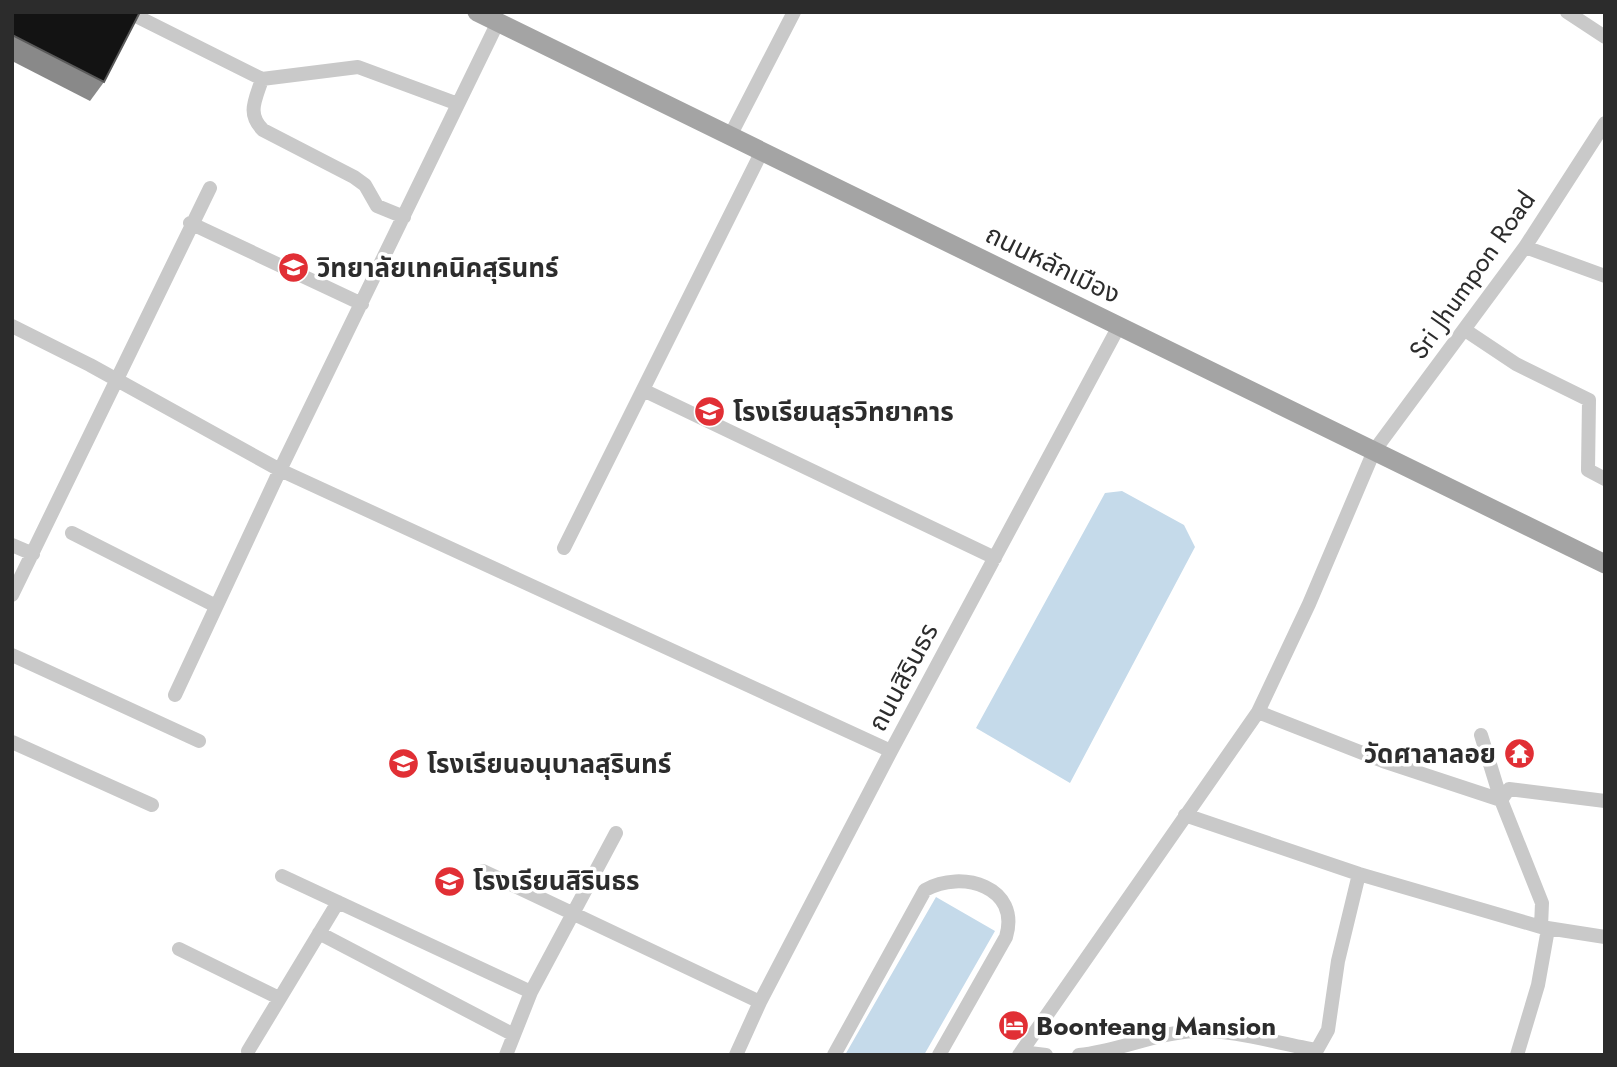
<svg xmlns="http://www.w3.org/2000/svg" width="1617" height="1067" font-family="Jost,'Noto Sans Thai',sans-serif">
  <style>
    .water { fill: #c5daea }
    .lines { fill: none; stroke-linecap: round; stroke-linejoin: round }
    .minor { stroke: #c9c9c9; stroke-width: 14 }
    .major { stroke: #a4a4a4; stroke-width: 19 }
    .wall { fill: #898989 }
    .building { fill: #131313; stroke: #5a5a5a; stroke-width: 2 }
    .labels { text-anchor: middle; stroke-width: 7; stroke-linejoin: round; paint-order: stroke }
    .street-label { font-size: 26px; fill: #2c2c2c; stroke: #fff }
    .poi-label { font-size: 26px; font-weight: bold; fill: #2c2c2c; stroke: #fff; text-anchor: start }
  </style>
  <rect width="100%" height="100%" fill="#fff"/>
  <path class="water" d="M1122 491 1184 525 1195 547 1070 783 976 728 1105 493Z
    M936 897 995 931 924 1055H845Z"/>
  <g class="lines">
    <path class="minor" d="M128 12 262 79 358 67 458 104
      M1567 12 1605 37
      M262 79C256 99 246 113 263 130L354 177 365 185 377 206 404 217
      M730 136 794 12
      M190 223 362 304
      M1525 247 1605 276
      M12 326 90 365 280 470 891 751
      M1465 330 1516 364 1589 400 1588 470 1605 479
      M643 390 995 558
      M72 533 216 606
      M12 545 33 554
      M564 548 762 151
      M12 595 210 188
      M12 655 199 741
      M175 695 280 470 498 22
      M1258 712 1383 761 1501 800 1509 789 1605 801
      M1481 735 1501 800 1542 903 1541 927
      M12 742 152 805
      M1185 815 1359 874 1541 927 1605 937
      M483 871 760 1002
      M282 876 531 992
      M319 933 514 1035
      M179 949 279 998
      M248 1051 338 902
      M1021 1052 1046 1055
      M506 1055 531 992 616 833
      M736 1055 760 1002 891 751 1119 326
      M834 1055 925 890C962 869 1021 887 1006 937L939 1055
      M1019 1055 1258 712 1309 604 1374 451 1525 247 1605 123
      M1079 1055C1119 1051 1155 1033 1195 1031 1232 1029 1280 1044 1317 1050
      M1314 1055 1328 1030 1338 961 1359 874
      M1517 1055 1538 985 1548 929"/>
    <path class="major" d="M477 12 1605 564"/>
  </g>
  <path class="wall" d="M12 12 104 82 90 101 12 61Z"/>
  <path class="building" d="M12 12H140L104 82 12 35Z"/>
  <defs>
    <symbol id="university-disc" viewBox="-11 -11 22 22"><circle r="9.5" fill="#e12f35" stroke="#fff"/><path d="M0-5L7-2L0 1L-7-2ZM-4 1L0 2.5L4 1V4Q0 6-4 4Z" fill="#fff"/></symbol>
    <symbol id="school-disc" viewBox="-11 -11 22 22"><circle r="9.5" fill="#e12f35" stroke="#fff"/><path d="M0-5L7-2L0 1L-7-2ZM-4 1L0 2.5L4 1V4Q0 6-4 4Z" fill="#fff"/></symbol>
    <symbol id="temple-disc" viewBox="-11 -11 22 22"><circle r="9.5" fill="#e12f35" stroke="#fff"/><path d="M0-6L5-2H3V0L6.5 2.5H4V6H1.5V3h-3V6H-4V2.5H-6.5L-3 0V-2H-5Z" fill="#fff"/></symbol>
    <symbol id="hotel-disc" viewBox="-11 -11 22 22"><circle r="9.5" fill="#e12f35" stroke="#fff"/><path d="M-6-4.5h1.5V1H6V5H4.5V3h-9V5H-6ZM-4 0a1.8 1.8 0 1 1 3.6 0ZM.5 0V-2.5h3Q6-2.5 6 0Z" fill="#fff"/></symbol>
  </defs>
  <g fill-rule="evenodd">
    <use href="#university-disc" x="276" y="250" width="35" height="35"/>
    <use href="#school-disc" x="692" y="394" width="35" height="35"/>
    <use href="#temple-disc" x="1502" y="736" width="35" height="35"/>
    <use href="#school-disc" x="386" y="746" width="35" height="35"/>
    <use href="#school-disc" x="432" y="864" width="35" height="35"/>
    <use href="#hotel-disc" x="996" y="1008" width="35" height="35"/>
  </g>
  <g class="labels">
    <g class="street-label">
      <text transform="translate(1053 264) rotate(26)" y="9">ถนนหลักเมือง</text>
      <text transform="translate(1472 275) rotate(-55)" y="9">Sri Jhumpon Road</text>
      <text transform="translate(903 677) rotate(-62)" y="9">ถนนสิรินธร</text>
    </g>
    <g class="poi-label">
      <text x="317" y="277">วิทยาลัยเทคนิคสุรินทร์</text>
      <text x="733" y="421">โรงเรียนสุรวิทยาคาร</text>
      <text x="1496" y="763" text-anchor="end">วัดศาลาลอย</text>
      <text x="427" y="773">โรงเรียนอนุบาลสุรินทร์</text>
      <text x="473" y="890">โรงเรียนสิรินธร</text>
      <text x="1036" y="1035">Boonteang Mansion</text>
    </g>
  </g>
  <rect width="1617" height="1067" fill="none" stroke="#2c2c2c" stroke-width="28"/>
</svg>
